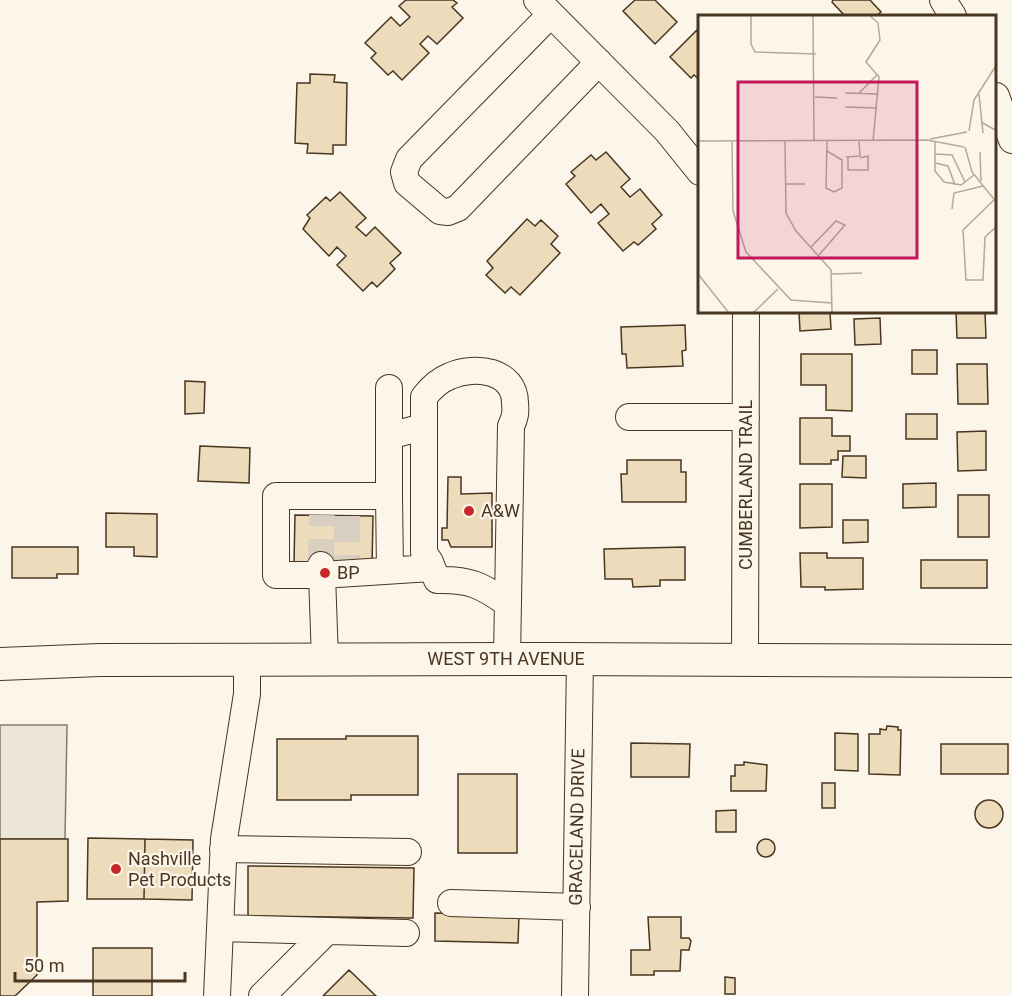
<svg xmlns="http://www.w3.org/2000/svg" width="1012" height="996" font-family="Roboto,sans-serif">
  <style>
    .parking { fill: #ede7d9; stroke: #887966; stroke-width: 1.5 }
    .building { fill: #ecdcbc; stroke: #4a3520; stroke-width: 1.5 }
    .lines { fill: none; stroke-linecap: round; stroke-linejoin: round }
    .minor-tunnel { stroke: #d8cfc1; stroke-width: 26; stroke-dasharray: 26 13; stroke-linecap: butt }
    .minor-casing { stroke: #4a3520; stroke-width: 28 }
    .major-casing { stroke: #4a3520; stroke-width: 34 }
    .minor { stroke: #fbf6e9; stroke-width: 26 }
    .major { stroke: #fbf6e9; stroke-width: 32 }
    .poi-dot { fill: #c62828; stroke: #fbf6e9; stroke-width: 2 }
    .labels { text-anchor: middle; stroke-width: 4.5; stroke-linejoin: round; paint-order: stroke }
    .street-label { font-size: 18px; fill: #4a3520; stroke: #fbf6e9 }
    .poi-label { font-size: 18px; fill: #4a3520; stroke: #fbf6e9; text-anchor: start }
    .inset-road { fill: none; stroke: #b4a999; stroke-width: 1.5 }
    .view { fill: #c2185b; fill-opacity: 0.15; stroke: #c2185b; stroke-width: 3 }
    .inset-edge { fill: none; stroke: #4a3520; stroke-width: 3 }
  </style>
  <rect width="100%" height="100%" fill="#fbf6e9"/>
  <path class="parking" d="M0 725H67L65 839H0Z"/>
  <path class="building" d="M406 0H453L457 3 452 7 463 18 437 44 428 36 420 44 429 53 402 80 393 71 388 75 371 58 376 53 365 43 391 17 400 26 410 17 399 6Z
    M635 0H655L677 22 655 44 623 11Z
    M833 0H870L881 12 876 16H845L832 2Z
    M697 30 700 34V80L694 75 691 78 670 57Z
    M310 74 335 75 334 82 347 83 346 145H333V154L307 153 308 144 295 143 297 83H310Z
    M606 152 630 179 621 187 630 197 640 189 662 215 652 224 656 229 638 245 634 242 623 251 598 223 609 214 601 204 591 213 566 184 575 176 571 172 591 155 596 160Z
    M340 192 366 218 356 227 366 236 375 227 401 253 390 263 395 269 377 287 372 282 363 291 337 265 346 256 337 247 329 256 303 229 310 218 307 215 326 197 330 201Z
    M527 219 535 226 541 220 558 236 551 244 560 253 520 295 511 287 505 293 486 275 493 268 487 261Z
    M799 312H830L831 329 800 331Z
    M956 312H985L986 338H957Z
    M880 318 881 344 855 345 854 319Z
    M685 325 686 350 682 351 683 366 627 368 626 354H622L621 327Z
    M912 350H937V374H912Z
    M801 354H852V411L826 410V385H801Z
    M957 364H987L988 404H958Z
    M185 381 205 382 204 413 185 414Z
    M906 414H937V439H906Z
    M800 418H832V436H850V451H838V460H831V464H800Z
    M986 431V470L958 471 957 432Z
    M200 446 250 448 249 483 198 481Z
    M843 456H866V478L842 477Z
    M627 460H681V472H686V502H622L621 474H627Z
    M448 477H461V494L492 493V547H451L448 540H442V528H447Z
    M936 483V507L903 508V484Z
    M800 484H832V527L800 528Z
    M958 495H989V537H958Z
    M106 513 157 514V557L134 556V547H106Z
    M295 515 373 516 372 565 294 564Z
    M843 520H868V542L843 543Z
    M12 547H78V574H57V578H12Z
    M685 547V580H660V586L633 587 632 579H605L604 549Z
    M800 553H827V558H863V589L825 590V587H801Z
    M921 560H987V588H921Z
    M887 726 898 727V730H901L900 775 869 774V734H880V729L886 730Z
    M835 733 858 734V771L835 770Z
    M346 736H418V795H351V800H277V739H346Z
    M631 743 690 744 689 777H631Z
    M941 744H1008V774H941Z
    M744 762 767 765 766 791H731V776H735V765H744Z
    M458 774H517V853H458Z
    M822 783H835V808H822Z
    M975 814a14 14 0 1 1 28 0a14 14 0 1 1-28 0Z
    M736 810V832H716V811Z
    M88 838 145 839 144 899H87Z
    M757 848a9 9 0 1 1 18 0a9 9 0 1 1-18 0Z
    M0 839H68V901L37 902V975L15 996H0Z
    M145 839 193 840 192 900 144 899Z
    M248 866 414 868 413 918 248 916Z
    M435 913 519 915 518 943 435 941Z
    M648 917H681V938H689L691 941 689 950H681L680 971H654V975H631V950H650Z
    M93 948H152V996H93Z
    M349 970 376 996H323Z
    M725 977 735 978V994H725Z"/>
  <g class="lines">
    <path class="minor-tunnel" d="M347 516V565
      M321 565 322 515"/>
    <defs>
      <path id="minor" d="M537 0 667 131 700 172
        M943 0 953 16
        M551 14 409 159 404 172 407 183 440 211 448 212 458 208 599 62
        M996 96 1012 140
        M389 388V436
        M629 417H746
        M389 496V436L423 427
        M321 565 322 575H276V496H389L390 570
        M507 659 511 426C515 418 516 413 515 403 515 370 475 365 450 376 440 380 431 388 424 397V553L430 562 437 580C469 579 481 585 507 603
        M745 659 746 312
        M325 660 322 575 431 568
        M223 849 408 852
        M451 903 577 907
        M220 928 406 933
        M217 996 224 839 247 694V660
        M262 996 327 931
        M575 996 580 659"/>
      <path id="major" d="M0 664 100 660 560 659 1012 661"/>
    </defs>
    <use href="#minor" class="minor-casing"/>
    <use href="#major" class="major-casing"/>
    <use href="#minor" class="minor"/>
    <use href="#major" class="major"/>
  </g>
  <g class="poi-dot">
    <circle cx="469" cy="511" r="6"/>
    <circle cx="325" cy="573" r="6"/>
    <circle cx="116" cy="869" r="6"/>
  </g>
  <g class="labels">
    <g class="street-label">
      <text transform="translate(746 485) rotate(-90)" y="6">CUMBERLAND TRAIL</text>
      <text x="506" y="665">WEST 9TH AVENUE</text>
      <text transform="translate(577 827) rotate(-89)" y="6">GRACELAND DRIVE</text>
    </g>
    <g class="poi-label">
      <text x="481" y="517">A&amp;W</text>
      <text x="337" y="579">BP</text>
      <text x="128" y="865">Nashville<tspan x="128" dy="21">Pet Products</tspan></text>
    </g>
  </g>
  <g transform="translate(698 15)">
    <rect width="298" height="298" fill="#fbf6e9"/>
    <path class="inset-road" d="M53 0V29L57 37 118 39M115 0 116 126M171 0 180 8 182 25 168 47 181 62 175 126M147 78 180 79M161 78 179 60M281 79 285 118M117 82 139 83M147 92 179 93M283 107 299 116M271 116 276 85 299 49M232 124 269 117M0 126 229 125 266 132M34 126 35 196 48 237 93 285 134 288M87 126 88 198 98 216 133 255 134 298M237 126V156L246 167 263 170 276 160M267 132 274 157 299 188M129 136 144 145V173L136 177 128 173 129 126M282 137 283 166M237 139 254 140 267 167M148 142 162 141 161 126M150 142V155H170V141L162 143M237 148 250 151 257 170M87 169H107M296 185 265 215 268 265H285L287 222 299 211M254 194 256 178 285 171M113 232 138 206 147 210 121 240M0 259 31 298M134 259 164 258M55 298 80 274"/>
    <path class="view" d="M40 67H219V243H40Z"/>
    <rect width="298" height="298" class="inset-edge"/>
  </g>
  <path d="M15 972v9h170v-9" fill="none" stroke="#4a3520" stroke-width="3"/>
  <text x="24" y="972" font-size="18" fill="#4a3520" stroke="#fbf6e9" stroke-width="4.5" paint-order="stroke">50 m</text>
</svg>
